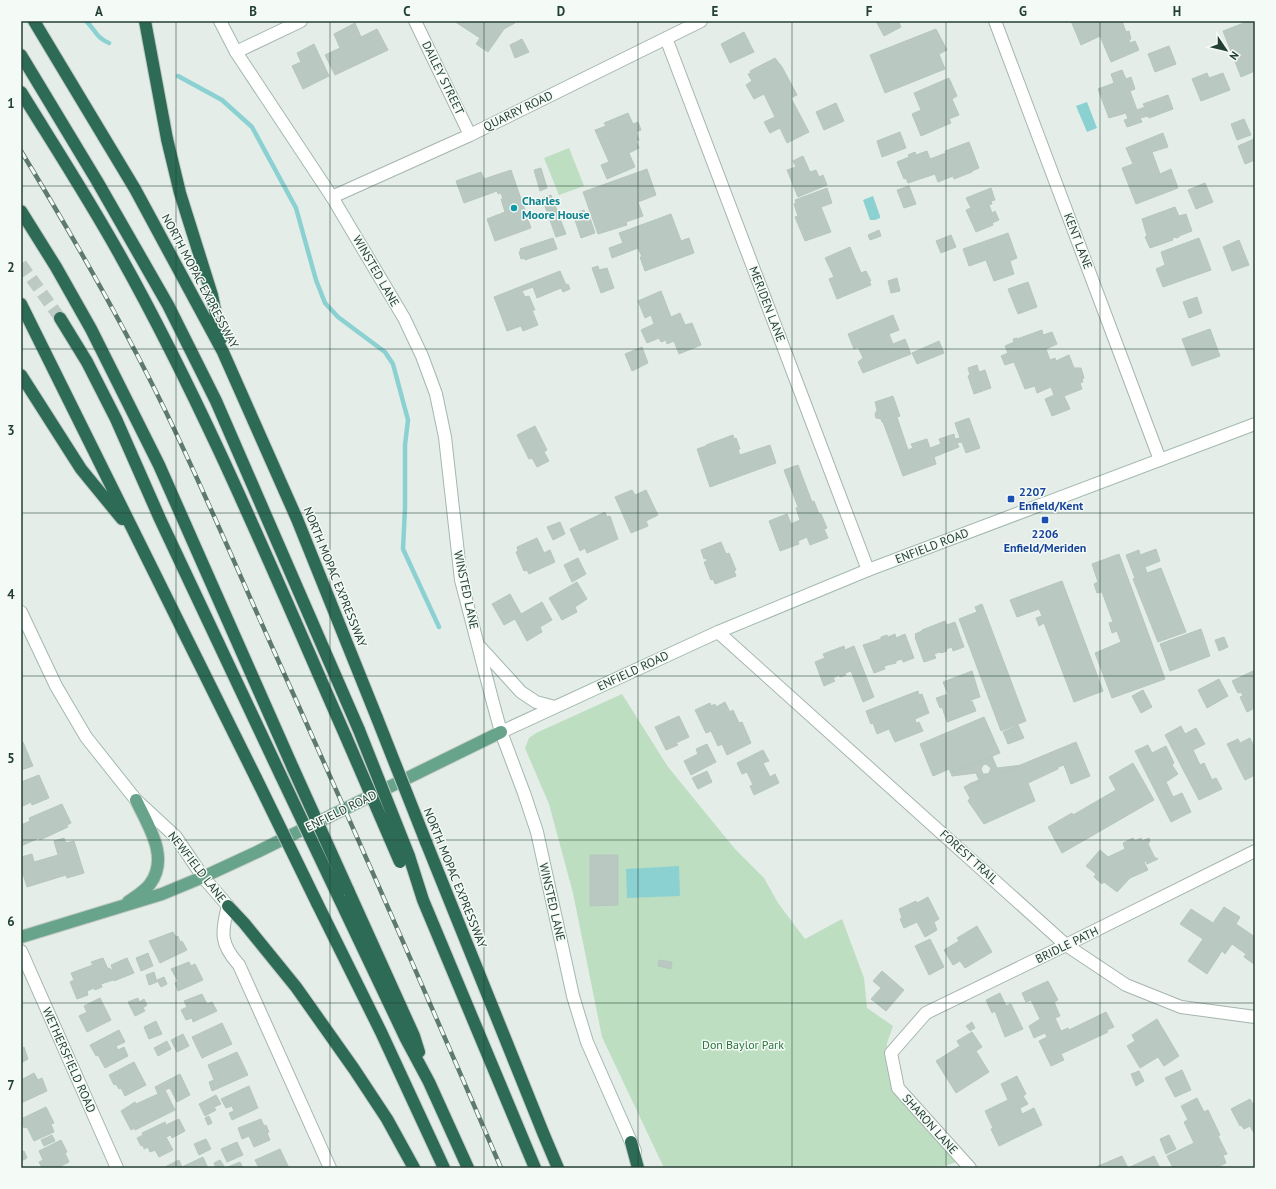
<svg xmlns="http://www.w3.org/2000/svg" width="1276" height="1189" font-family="'PT Sans',sans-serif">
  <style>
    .green { fill: #bddec1 }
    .water { fill: #8cd1d2 }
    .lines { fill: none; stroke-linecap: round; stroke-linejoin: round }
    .stream { stroke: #8cd1d2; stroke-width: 4.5 }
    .building { fill: #b9c8c0; stroke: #b6c7bd; fill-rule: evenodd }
    .highway-tunnel { stroke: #bdcac4; stroke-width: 12; stroke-dasharray: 12 6; stroke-linecap: butt }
    .street-casing { stroke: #a6b5ae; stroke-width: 14 }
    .secondary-casing { stroke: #a2b9ae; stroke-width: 14 }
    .primary-casing { stroke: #c1c9c6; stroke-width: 14 }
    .highway-casing { stroke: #c1c9c6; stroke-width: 14 }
    .street { stroke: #fff; stroke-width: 12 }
    .secondary { stroke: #fff; stroke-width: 12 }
    .primary { stroke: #68a38b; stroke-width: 12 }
    .highway { stroke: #2e6b56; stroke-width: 12 }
    .rail-casing { stroke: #5e7a6e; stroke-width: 4.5 }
    .rail { stroke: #f4faf6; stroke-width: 3; stroke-dasharray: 9; stroke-linecap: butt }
    .highway-bridge-casing { stroke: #c1c9c6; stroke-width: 14; stroke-linecap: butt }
    .highway-bridge { stroke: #2e6b56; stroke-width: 12 }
    .grid { fill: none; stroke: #233f33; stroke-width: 1; stroke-opacity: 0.55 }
    .culture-dot { fill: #0f9aa8; stroke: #f4faf6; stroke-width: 1.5 }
    .transit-dot { fill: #1a4fb4; stroke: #f4faf6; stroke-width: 1.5 }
    .labels { text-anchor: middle; stroke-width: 3; stroke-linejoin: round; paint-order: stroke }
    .street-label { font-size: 12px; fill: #233f33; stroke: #f4faf6 }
    .culture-label { font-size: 12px; font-weight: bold; fill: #0d838f; stroke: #f4faf6; text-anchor: start }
    .transit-label { font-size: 12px; font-weight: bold; fill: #164399; stroke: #f4faf6; text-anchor: start }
    .park-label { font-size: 12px; fill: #2d763f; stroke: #f4faf6 }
    .neatline { fill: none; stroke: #233f33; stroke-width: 1.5 }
    .grid-label { font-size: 13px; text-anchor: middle; font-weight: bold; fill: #233f33 }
  </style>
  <rect width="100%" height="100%" fill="#e4ede8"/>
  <path class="green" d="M569 148 584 186 559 195 544 158Z
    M622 694 668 767 735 849 764 878 778 903 805 939 842 919 864 978 867 1008 893 1026 887 1043V1064L957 1162 938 1168H664L602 1037 573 893 549 804 525 748 529 738 536 733Z"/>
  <path class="water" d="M1087 102 1097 128 1087 132 1076 106Z
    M873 196 880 216V218L875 220H870L863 200Z
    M679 866 680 896 627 898 626 869Z"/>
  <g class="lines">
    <path class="stream" d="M86 21C95 29 96 38 109 43
      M178 76 222 100 252 127 296 208 316 280 325 303 338 317 385 352 393 364 408 420 405 445V508L403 549 439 627"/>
  </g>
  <path class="building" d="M454 21H514L515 23 504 29 488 52 476 44 480 38Z
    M876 21H898L901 27 884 36Z
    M1071 21H1122L1126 32 1129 31 1131 39 1129 40 1130 43 1135 41 1139 50 1111 62 1100 36 1081 45Z
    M1249 21H1255V71L1241 77 1223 31Z
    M355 23 361 37 377 29 388 50 335 75 325 55 340 48 334 34Z
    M936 29 947 50 939 54 945 69 885 93 870 55Z
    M744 32 754 52 730 63 721 44Z
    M522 39 529 52 515 58 510 45Z
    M314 44 329 76 303 89 292 66 301 62 297 53Z
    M1169 46 1176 64 1155 72 1148 54Z
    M775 58 782 67 797 95 791 98 809 132 787 143 780 128 770 133 764 122 775 117 764 94 754 99 746 85 752 81 748 74 751 73 750 71Z
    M1122 70 1126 79 1131 77 1135 89 1130 91 1137 110 1145 107 1143 104 1168 95 1173 109 1149 118 1148 116 1140 118 1142 122 1127 127 1124 120 1128 119 1126 113 1109 118 1098 89 1114 83 1111 74Z
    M1207 73 1209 78 1223 73 1230 90 1201 101 1192 79Z
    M949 78 957 96 952 99 959 115 949 119 951 123 921 136 912 114 921 110 914 93Z
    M836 103 844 121 824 130 816 112Z
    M628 113 633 124 638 122 641 130 636 132 639 140 636 141 639 148 629 153 635 167 607 179 601 165 609 162 595 130 606 126 604 123Z
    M1244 119 1251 135 1237 140 1231 124Z
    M900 132 906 148 882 157 877 141Z
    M1163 133 1168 147 1152 152 1160 174 1171 169 1178 188 1136 204 1122 168 1133 164 1126 148Z
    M1255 137V160L1245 164 1238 146 1254 139 1253 138Z
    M969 142 979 168 972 171V172L954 179 953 176 938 182 935 174 908 183 906 178 904 179 897 162 909 157 908 155 915 152 916 155 927 151 930 159 946 153 945 151Z
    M803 156 810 172 816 170 819 177 823 175 827 185 798 197 787 170 796 167 793 161Z
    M541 168 547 188 540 191 534 170Z
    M647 169 656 195 638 202 643 216 626 222 627 225 598 234 583 192Z
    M511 170 531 228 495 241 487 219 505 212 501 199H503L501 193 498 194 497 191 464 203 456 181 481 172 484 179Z
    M1205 183 1213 202 1196 209 1188 190Z
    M909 186 916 204 904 208 897 190Z
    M827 188 832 203 821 207 831 232 805 241 795 217 798 216 794 204 796 203 795 200Z
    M991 188 995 200 991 201 992 204 989 205 992 213 995 211 999 220 992 223 993 225 976 232 966 210 971 208 966 198Z
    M551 195 566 234 556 237 542 198Z
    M1175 207 1179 216 1186 214 1192 231 1179 236V237L1176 238V237L1172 238 1173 240 1150 248 1145 237 1147 236 1142 219Z
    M584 210 586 216 589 215 595 233 581 238 575 220H577L574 214Z
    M671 214 681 241 689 238 694 253 645 271 640 257H642L638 248 612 258 609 248 623 243 619 233Z
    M879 230 881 236 870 240 868 235Z
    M1008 233 1017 258 1010 261 1014 274 994 281 986 260 969 266 963 249Z
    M951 235 956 247 941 253 936 241Z
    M553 238 557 249 525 260 524 258 521 259 519 252 521 251 520 249Z
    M1199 238 1211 270 1163 287 1156 269 1165 265 1161 252Z
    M1239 240 1249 265 1232 271 1223 247Z
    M850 247 861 273 866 271 871 281H869L871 285 837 299 829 279 834 277 825 258Z
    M598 266 599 270 607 268 614 288 601 293 592 268Z
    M560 271 566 285 568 284 570 289 563 292 561 288 537 298 533 287 522 291 525 297 529 296 535 310H532L538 325 523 331 521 326 507 331 494 297Z
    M897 278 900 291 891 293 888 281Z
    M1028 282 1037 307 1018 314 1008 289Z
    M661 291 671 317 680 313 685 325 692 323 701 345 679 354 674 341 667 344 666 340 661 342 659 338 647 343 641 330 654 324 651 315 645 318 638 301Z
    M1197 297 1202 313 1189 318 1183 302Z
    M893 315 899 330 889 334 893 344 905 339 911 354 863 373 858 362 863 358 858 347 854 349 848 334Z
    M1210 329 1220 356 1192 366 1182 339Z
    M1042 330 1043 335 1052 332 1057 344 1046 349 1050 360 1055 358 1056 361 1069 355 1074 368H1081L1084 378 1082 379 1083 382 1080 383 1082 389 1064 396 1070 409 1052 416 1045 399 1054 395 1051 387 1037 393 1035 386 1025 389 1014 362 1005 365 1001 356 1008 353 1005 346 1014 342 1013 339 1017 338V339Z
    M939 341 944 353 917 364 912 353Z
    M642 347 648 363 632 371 625 354Z
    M977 365 979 372 985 370 991 388 974 394 968 376 970 375 968 368Z
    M893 396 900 416 897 417 908 450 913 448 911 444 927 439 930 448 941 444 939 439 954 434 955 439 960 438 955 423 969 418 980 448 966 453 962 442 957 443 959 447 934 457 936 464 903 476 883 422H882L881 419 876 418 875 414 877 410 875 402Z
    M535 426 547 450 544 452 549 461 537 467 532 458 529 459 517 435Z
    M733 435 734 439 736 438 740 449 738 450 740 455 770 445 776 463 710 487 697 449 706 446V445Z
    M798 465 812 502 814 501 819 514H821L827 528 824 529 828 538 810 545 807 537 798 541 799 544 780 551 769 521 787 514 791 524 800 520 796 508 798 507 784 470Z
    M632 490 635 495 646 490 658 515 646 521 648 526 631 533 615 497Z
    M605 512 607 517 610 516 618 539 587 553 585 548 580 551 570 529Z
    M560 522 565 534 553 540 547 527Z
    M537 538 544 553 550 550 555 562 529 574 527 570 524 571 516 552 518 551 517 547Z
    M721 542 726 554 729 553 736 570 734 571 736 576 715 584 713 579 711 580 704 562 707 561 706 558 704 559 701 550Z
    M1156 549 1160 561 1145 567 1147 573 1161 568 1186 632 1158 642 1133 579 1135 578 1126 555 1139 550 1140 555Z
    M1119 554 1165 679 1112 698 1095 653 1121 642 1117 631 1112 633 1109 623 1113 622 1102 592 1097 593 1094 584 1098 582 1092 564Z
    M578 558 586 574 572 582 564 565Z
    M1062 581 1103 691 1074 702 1044 623 1039 626 1036 618 1042 616 1039 609 1017 617 1010 600Z
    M577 582 587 599 575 607 577 612 562 620 549 598Z
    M510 594 521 614 542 602 552 620 540 627 542 632 527 641 515 619 504 625 492 604Z
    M982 604 1026 721 1001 731 959 619 977 612 975 607Z
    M945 621 947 625 955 622 964 647 953 651 952 647 946 649 947 651 941 653 940 652 934 654 936 658 924 662 915 637H916L915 634 922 631V630Z
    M1201 629 1210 656 1170 671 1160 644Z
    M895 634 896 638 905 634 914 658 903 662 902 659 896 661V663L884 666 885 669 874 673 863 645 881 639V637L887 635 888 637Z
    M1224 637 1228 647 1219 651 1215 640Z
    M844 646 845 650 854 646 874 697 863 702 851 671 845 673 846 675 840 677 839 675 833 678 835 681 824 686 815 662 825 658 823 654Z
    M1255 670V708L1247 712 1240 697 1243 696 1241 692 1238 693 1232 681Z
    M972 671 980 697 968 701 969 702 972 701 976 711 947 722 942 707 940 708 936 698 948 694 943 682Z
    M1219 679 1228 696 1207 708 1198 690Z
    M1143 690 1152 707 1141 713 1132 696Z
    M918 691 919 695 922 694 929 713 915 719 916 723 919 722 923 731 895 742 889 729 877 734 873 723 871 724 866 711Z
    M725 702 730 712 733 710 739 723 742 722 751 743 727 755 722 744 718 746 711 731 706 733 695 710 710 703 711 706 715 704 716 707Z
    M679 716 689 737 676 743 678 745 666 750 655 727Z
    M984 717 1000 753 951 773 949 769 933 776 920 744Z
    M1018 725 1024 738 1008 744 1003 732Z
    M1181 726 1185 734 1196 728 1205 744 1193 750 1200 765 1204 763 1212 780 1216 778 1222 789 1199 800 1165 735Z
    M1250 738 1255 749V775L1245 780 1227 744 1238 739 1240 743Z
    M23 742 33 766 21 770V743Z
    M1076 742 1090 776 1071 784 1064 765 1058 767V769L1028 783 1035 801 984 824 968 801 970 798 964 787 971 783 972 785Z
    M707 744 716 762 691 775 684 761 698 754 696 749Z
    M1148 745 1152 753 1166 746 1174 763 1172 765 1178 774 1166 782 1173 797 1182 793 1191 812 1171 822 1135 751Z
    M763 750 769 761 763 763 770 777 775 774 779 783 754 795 750 786 753 785 747 772 742 774 737 763Z
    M992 756 997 768 1022 765 972 785 971 783 979 780 976 773 952 776 951 773ZM986 764 991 768 989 773 986 774H983L981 769 983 765Z
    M1133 763 1154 800 1062 853 1048 827 1072 813 1073 815 1116 790 1109 777Z
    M707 771 712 782 698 789 692 778Z
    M39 775 49 798 32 805 31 802 21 807V782Z
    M62 804 71 823 67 825 68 827 40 840 39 838 21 846V825L30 821 29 818Z
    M64 838 66 843 74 841 84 873 67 878 66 875 27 887 21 867V857L32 854 34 862 58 855 54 841Z
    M1133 838 1135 841 1141 838 1142 841 1149 838 1150 841 1148 844 1155 858H1157L1158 859 1147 864 1146 861 1144 862 1148 870 1130 878 1117 892 1104 882 1102 884 1094 877 1096 874 1086 866 1100 850 1108 857 1125 849 1123 843Z
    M590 855H618V905L590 906Z
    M928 897 939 919 934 922 937 930 925 937 917 922 904 928 900 919 902 918 899 909 916 901 917 903Z
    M1224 907 1240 917 1236 924 1255 937V963L1254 964 1244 957 1246 954 1232 944 1225 954 1222 951 1207 974 1188 961 1203 939 1180 924 1191 909 1213 923Z
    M977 926 992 952 965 968 960 961 953 965 944 950 959 941 957 938Z
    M173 932 176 937 178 936 180 942 182 941 187 950 160 963 149 941Z
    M930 939 944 967 929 975 915 946Z
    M148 953 153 966 141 971 136 958Z
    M103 958 108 969 109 968 112 970H113L111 965 127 958 134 973 114 981 113 980 101 984 102 987 95 990 94 988 87 991 88 995 77 999 70 982 74 980 71 973 93 965 91 962Z
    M659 960 672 962 671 969 658 966Z
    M189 962 191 966 195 964 203 980 178 991 175 983 178 981 171 969Z
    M882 971 904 990 886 1011 871 999 881 988 873 981Z
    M154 972 157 982 149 985 146 975Z
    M164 977 167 984 161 987 157 980Z
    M1048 981 1058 1000 1054 1002 1060 1016 1055 1018 1061 1031 1068 1028 1069 1030 1106 1012 1114 1027 1107 1030 1108 1032 1061 1054 1064 1060 1051 1066 1039 1041 1047 1037 1045 1033 1034 1038 1029 1026 1040 1019 1031 1000 1026 1002 1022 993Z
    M1000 993 1006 1006 1011 1004 1023 1029 1005 1037 995 1011 992 1013 986 1000Z
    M202 994 207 1004 212 1002 217 1011 193 1022 192 1018 186 1020 181 1010 187 1007 184 1001Z
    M100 998 111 1020 87 1032 79 1016 87 1012 84 1006Z
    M138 998 139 1002 144 999 147 1005 143 1008 145 1011 135 1016 128 1002Z
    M1157 1019 1179 1056 1164 1066 1158 1057 1140 1068 1127 1046 1135 1041 1132 1035Z
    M156 1021 162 1034 149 1039 144 1027Z
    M972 1022 975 1028 970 1031 966 1026Z
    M222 1023 232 1044 202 1058 192 1037Z
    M119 1030 125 1042 116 1046 118 1050 124 1047 128 1056 105 1068 98 1055 96 1056 90 1045Z
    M972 1032 982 1047 976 1051 989 1072 956 1093 936 1061 960 1046 957 1041Z
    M183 1034 189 1046 177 1052 171 1040Z
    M167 1041 171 1049 158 1056 154 1048Z
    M24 1047 28 1059 21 1063V1049Z
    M237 1052 248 1075 212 1091 209 1082 214 1080 208 1065Z
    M134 1062 146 1085 125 1096 121 1088 119 1089 116 1084 114 1085 109 1075Z
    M1182 1070 1191 1090 1175 1097 1165 1078Z
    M1139 1071 1144 1081 1136 1086 1131 1074Z
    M34 1073 38 1080 42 1078 47 1091 21 1103V1080Z
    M180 1074 190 1095 177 1102 170 1088 165 1090 175 1110 135 1130 134 1128 131 1130 121 1111 135 1102 136 1104 158 1094 155 1087Z
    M1017 1076 1026 1094 1023 1096 1028 1104 1020 1108 1022 1114 1034 1108 1042 1125 999 1146 991 1129 993 1128 985 1111 1008 1100 1001 1084Z
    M249 1086 258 1108 232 1120 229 1113 234 1111 232 1106 226 1108 221 1099Z
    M216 1095 221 1104 214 1107 216 1110 205 1116 199 1104Z
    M1197 1098 1204 1112 1208 1110 1220 1135 1218 1136 1227 1154 1223 1155 1226 1163 1216 1168H1173L1167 1156 1194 1143 1184 1122 1188 1120 1181 1106Z
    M1250 1099 1253 1104 1255 1103V1135L1250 1126 1244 1129 1241 1125 1240 1126 1231 1109Z
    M46 1107 54 1123 51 1124 54 1132 34 1141 27 1127 24 1128 21 1119Z
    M209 1116 212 1123 208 1125 205 1118Z
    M179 1119 185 1131 172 1138 171 1135 166 1137 173 1150 159 1157 155 1150 150 1152 148 1147 144 1149 143 1145 141 1146 137 1138 143 1135 142 1133 165 1122 166 1125Z
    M261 1119 264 1126 266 1125 269 1132 267 1133 270 1140 254 1147 249 1136 242 1139 238 1128Z
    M52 1135 55 1141 44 1146 41 1140Z
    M1169 1135 1176 1149 1166 1154 1160 1139Z
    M206 1139 211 1149 199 1155 194 1144Z
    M61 1140 67 1152 65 1153 69 1162 57 1168H42L39 1162 43 1160 39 1151Z
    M237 1142 243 1155 227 1162 221 1149Z
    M280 1149 289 1168H259L255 1160Z
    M24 1151 27 1158 21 1161V1152Z
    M1122 1156 1128 1168H1097L1096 1167Z
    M1154 1156 1160 1168H1131L1130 1167Z
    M203 1157 208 1168H163L179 1160 182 1167Z
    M220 1160 224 1166 216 1168 214 1163Z
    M240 1162 243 1168H228V1167Z"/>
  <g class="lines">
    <path class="highway-tunnel" d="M21 264 60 318"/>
    <defs>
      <path id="street" d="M415 21 470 135
        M995 21 1160 460
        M666 38 868 570
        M236 52 301 21
        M332 197 470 135 701 21
        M718 632 1066 945 1126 985 1181 1007 1255 1017
        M228 906C221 933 220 944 239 965L330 1168
        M21 951 117 1168
        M970 1168 898 1088 891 1053 926 1013 1066 945 1255 851"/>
      <path id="secondary" d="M220 21 236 52 332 197 404 318 422 356 436 394 445 437 461 580 492 699 501 732 524 793 537 832 573 996 587 1042 635 1151
        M21 612 56 686 86 737 136 800 176 837 203 877 228 906
        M480 647 521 692 536 702 555 707
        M501 732 718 632 868 570 1255 424"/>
      <path id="primary" d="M128 902C135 897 145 891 150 884 170 857 148 826 136 800
        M21 937 162 894 203 877 257 852 501 732"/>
      <path id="highway" d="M34 21 135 189 223 352 297 519 377 718
        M145 21 167 139 180 193 212 295 221 339
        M21 55 97 181 168 305 216 401 359 730
        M21 92C55 147 90 201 121 257 207 411 275 576 346 737
        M21 211 56 267 91 329 159 465 293 768
        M21 304 256 778
        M60 318 87 362 116 419 160 519 281 776
        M21 375 81 469 122 519
        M426 842 544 1135 558 1168
        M409 856 423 900 535 1168
        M348 890 414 1036 419 1052
        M339 898 406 1039 429 1082 468 1168
        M317 903 381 1032 444 1168
        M228 906 244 923 296 987 354 1069 387 1119 414 1168
        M631 1142 638 1168"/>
    </defs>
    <use href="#street" class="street-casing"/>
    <use href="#secondary" class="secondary-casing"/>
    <use href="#primary" class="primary-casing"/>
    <use href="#highway" class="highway-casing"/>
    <use href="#street" class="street"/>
    <use href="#secondary" class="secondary"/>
    <use href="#primary" class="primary"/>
    <use href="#highway" class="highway"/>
    <defs>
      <path id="rail" d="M21 151C72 235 121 320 164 408 201 484 234 562 269 640 348 815 425 991 501 1168"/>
    </defs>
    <use href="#rail" class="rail-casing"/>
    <use href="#rail" class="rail"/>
    <defs>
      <path id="highway-bridge" d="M377 718 426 842
        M359 730 409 856
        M346 737 400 862
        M293 768 348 890
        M281 776 339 898
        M256 778 317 903"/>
    </defs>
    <use href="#highway-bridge" class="highway-bridge-casing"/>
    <use href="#highway-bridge" class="highway-bridge"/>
  </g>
  <path class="grid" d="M176 21V1168M330 21V1168M484 21V1168M638 21V1168M792 21V1168M946 21V1168M1100 21V1168M21 186H1255M21 349H1255M21 513H1255M21 676H1255M21 840H1255M21 1003H1255"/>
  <circle class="culture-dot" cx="514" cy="208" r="4"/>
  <g class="transit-dot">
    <rect x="1007" y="495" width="8" height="8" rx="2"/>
    <rect x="1041" y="516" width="8" height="8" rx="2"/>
  </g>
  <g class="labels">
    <g class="street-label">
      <text transform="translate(443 78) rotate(64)" y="4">DAILEY STREET</text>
      <text transform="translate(518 111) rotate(-26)" y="4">QUARRY ROAD</text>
      <text transform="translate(1078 241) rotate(69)" y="4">KENT LANE</text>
      <text transform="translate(376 271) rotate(60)" y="4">WINSTED LANE</text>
      <text transform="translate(200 281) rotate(62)" y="4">NORTH MOPAC EXPRESSWAY</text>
      <text transform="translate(767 304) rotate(69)" y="4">MERIDEN LANE</text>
      <text transform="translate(932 546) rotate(-21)" y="4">ENFIELD ROAD</text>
      <text transform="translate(335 577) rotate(68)" y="4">NORTH MOPAC EXPRESSWAY</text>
      <text transform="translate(466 590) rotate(78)" y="4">WINSTED LANE</text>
      <text transform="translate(633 671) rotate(-25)" y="4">ENFIELD ROAD</text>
      <text transform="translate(341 811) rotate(-26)" y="4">ENFIELD ROAD</text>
      <text transform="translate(969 857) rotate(42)" y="4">FOREST TRAIL</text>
      <text transform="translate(197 867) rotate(52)" y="4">NEWFIELD LANE</text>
      <text transform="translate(455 878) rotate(68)" y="4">NORTH MOPAC EXPRESSWAY</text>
      <text transform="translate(552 902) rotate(77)" y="4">WINSTED LANE</text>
      <text transform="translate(1067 945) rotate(-26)" y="4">BRIDLE PATH</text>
      <text transform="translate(69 1060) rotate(66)" y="4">WETHERSFIELD ROAD</text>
      <text transform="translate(930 1124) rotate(48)" y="4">SHARON LANE</text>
    </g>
    <g class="culture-label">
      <text x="522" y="205">Charles<tspan x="522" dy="14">Moore House</tspan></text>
    </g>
    <g class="transit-label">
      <text x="1019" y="496">2207<tspan x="1019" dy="14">Enfield/Kent</tspan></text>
      <text x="1045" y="538" text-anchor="middle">2206<tspan x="1045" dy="14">Enfield/Meriden</tspan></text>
    </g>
    <g class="park-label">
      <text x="743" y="1049">Don Baylor Park</text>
    </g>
  </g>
  <rect width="1276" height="1189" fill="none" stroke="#f4faf6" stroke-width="44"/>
  <g transform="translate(1226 50) rotate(125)" stroke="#f4faf6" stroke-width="3" paint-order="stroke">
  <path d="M0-3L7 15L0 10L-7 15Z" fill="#233f33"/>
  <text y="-6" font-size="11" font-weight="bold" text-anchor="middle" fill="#233f33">N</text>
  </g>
  <rect x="22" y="22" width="1232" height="1145" class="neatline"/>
  <g class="grid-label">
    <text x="99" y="16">A</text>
    <text x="253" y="16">B</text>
    <text x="407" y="16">C</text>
    <text x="561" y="16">D</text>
    <text x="715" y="16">E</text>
    <text x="869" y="16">F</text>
    <text x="1023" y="16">G</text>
    <text x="1177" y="16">H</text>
    <text x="11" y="108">1</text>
    <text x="11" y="272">2</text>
    <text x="11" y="435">3</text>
    <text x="11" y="599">4</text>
    <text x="11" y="763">5</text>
    <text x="11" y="926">6</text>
    <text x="11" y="1090">7</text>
  </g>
</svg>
